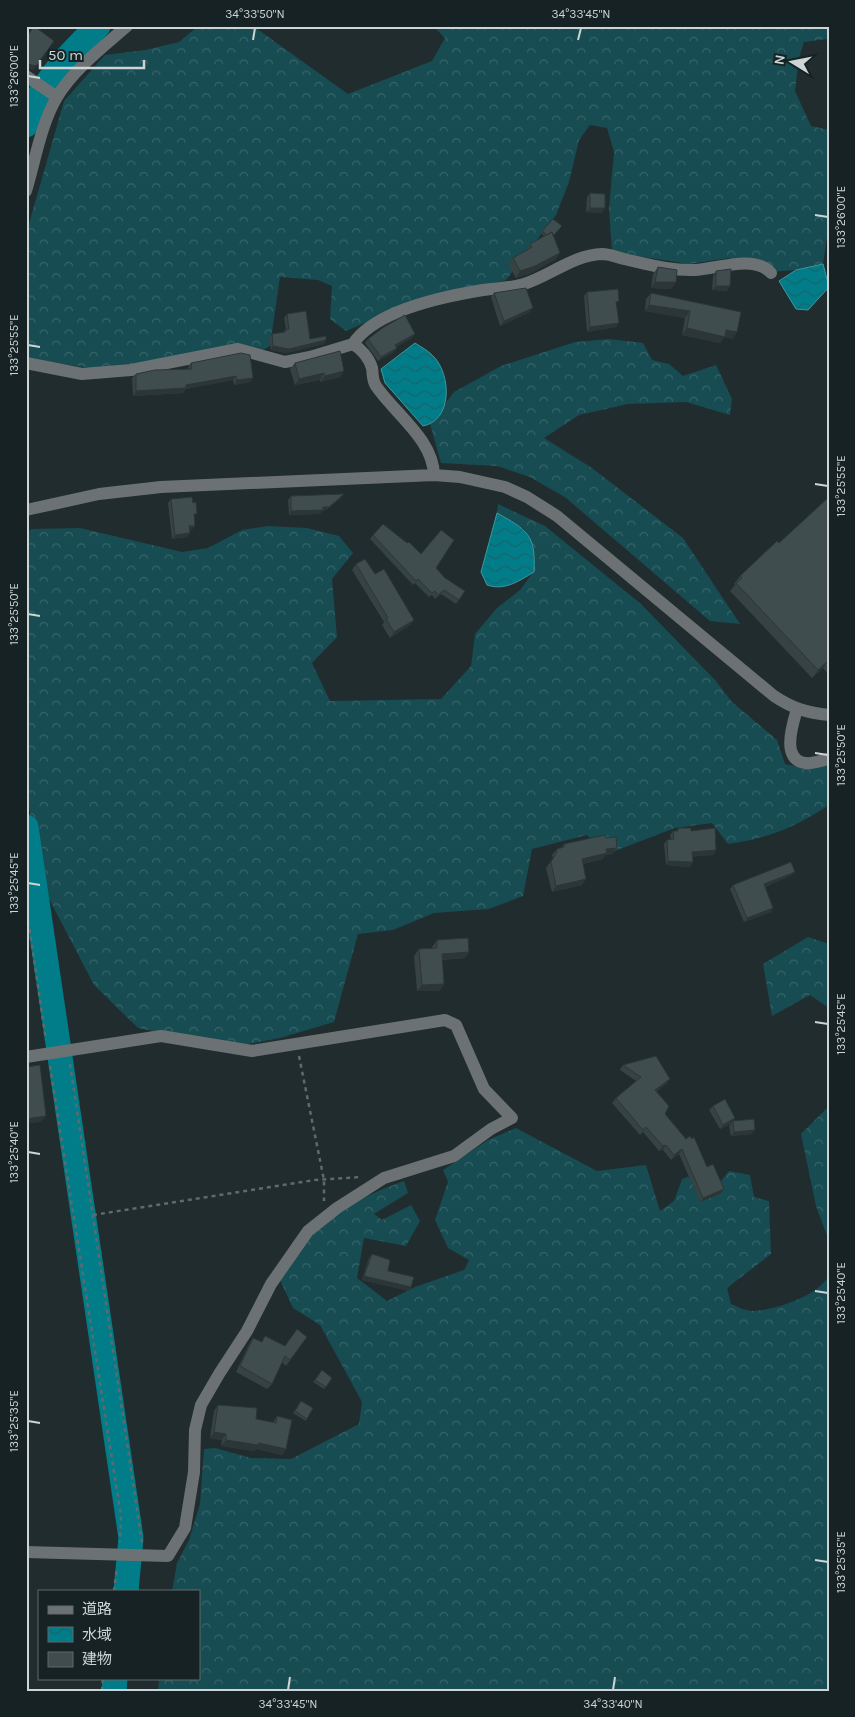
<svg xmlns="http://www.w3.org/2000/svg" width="855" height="1717" font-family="Karla,'Noto Sans JP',sans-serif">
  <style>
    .forest { fill: url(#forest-crowns) }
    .water { fill: url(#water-waves); stroke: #3e97a0 }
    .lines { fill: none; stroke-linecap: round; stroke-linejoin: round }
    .river { stroke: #007d89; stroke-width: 25 }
    .path { stroke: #60696b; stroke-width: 2.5; stroke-dasharray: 4 4; stroke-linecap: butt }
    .minor { stroke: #6c7273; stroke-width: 12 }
    .wall { fill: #374243 }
    .shaded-wall { fill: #2d3637 }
    .building { fill: #404d4e; stroke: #2d3637 }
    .ticks { fill: none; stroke: #cdd4d5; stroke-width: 2 }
    .neatline { fill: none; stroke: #cdd4d5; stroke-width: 2 }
    .ticks-label { font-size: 12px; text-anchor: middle; fill: #cdd4d5 }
  </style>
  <defs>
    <pattern id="forest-crowns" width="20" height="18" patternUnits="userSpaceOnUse" patternTransform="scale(1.25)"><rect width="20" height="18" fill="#164c52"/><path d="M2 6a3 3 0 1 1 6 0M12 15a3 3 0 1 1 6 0" fill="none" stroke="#37656a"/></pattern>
    <pattern id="water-waves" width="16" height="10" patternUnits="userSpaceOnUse" patternTransform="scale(1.25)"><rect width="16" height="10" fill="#007d89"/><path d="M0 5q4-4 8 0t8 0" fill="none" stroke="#19656c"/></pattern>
  </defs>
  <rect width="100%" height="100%" fill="#212c2e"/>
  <path class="forest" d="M198 26H253L348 94 432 61 445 38 433 26H829L827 39 804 42 799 58 795 91 811 126 829 130V223L823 264 796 270 769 272 729 258 689 264 612 252 609 208 614 152 607 128 590 125 579 140 569 182 556 215 506 280 402 307 346 331 330 319 332 286 318 280 280 277 270 346 261 351 91 368 32 360 26 356V234L64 101 105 55 145 50 179 42Z
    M609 339 643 343 652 360 669 364 683 376 716 365 732 399 730 415 686 402 628 404 579 415 544 438 592 468 683 538 740 624 710 621 566 498 530 477 497 466 441 463 430 424 454 392 501 366 575 342Z
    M498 504 545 526 641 604 715 680 732 702 777 740 785 764 809 769 829 764V805C794 828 769 838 728 844L712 823 675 828 607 854 587 835 532 849 523 896 489 909 434 913 393 930 358 934 334 1022 280 1038 233 1047 138 1028 94 985 46 893 26 792V535L31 529 80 528 182 552 208 548 242 530 268 526 307 528 339 536 353 553 332 579 337 637 312 663 330 701 441 699 471 666 475 634 497 608 520 590 534 571 524 529 497 513Z
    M808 937 829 944V1008L810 995 772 1016 763 964Z
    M829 1106V1241L816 1206 801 1134Z
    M516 1128 597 1171 646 1165 660 1211 674 1201 682 1179 701 1172 718 1185 729 1171 750 1175 754 1197 769 1201 771 1254 727 1288 731 1304C738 1307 746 1311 753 1311 775 1310 819 1296 829 1275V1691H158L159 1678H199V1591H172L177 1563 189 1540 200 1504 204 1449 215 1448 251 1458 291 1459 359 1424 362 1402 320 1325 293 1308 280 1280C288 1267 296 1253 305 1241 330 1211 368 1194 404 1181L408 1193 374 1214 382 1220 411 1205 420 1221 406 1246 364 1238 357 1278 387 1301 415 1287 464 1270 469 1260 448 1248 435 1220 448 1182 443 1170 488 1140Z"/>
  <path class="water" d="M823 264 829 287 808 310 796 309 779 281 796 270Z
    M415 343C421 347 429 351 434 357 451 375 453 420 423 426L385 383 381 369Z
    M497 513C527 530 536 534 534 572 519 581 505 591 487 585L481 572Z"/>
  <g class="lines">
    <path class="river" d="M26 125C38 86 69 54 98 26
      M26 827 131 1538 126 1591
      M114 1691 115 1678"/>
    <path class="path" d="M26 905 46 1040
      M299 1056 324 1180V1201
      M70 1064 142 1543
      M50 1066 121 1516 120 1542
      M93 1215 315 1180 360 1177
      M114 1591 117 1567
      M102 1691 103 1678"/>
    <path class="minor" d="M26 76 57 97
      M26 191C35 161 41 124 57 97 74 69 103 47 127 26
      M353 344C375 310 446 296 483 290 496 288 512 288 524 284 550 276 573 255 602 254 609 254 617 257 624 259 647 264 671 271 695 270 716 269 755 254 771 273
      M26 363 82 374 131 370 238 349 285 362 310 357 353 344C361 349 369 358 372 368 373 374 372 380 376 386 395 414 433 439 434 475
      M26 510 99 494 161 487 434 475 460 477 505 487 527 497 557 516 774 696C792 708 807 713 829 715
      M797 709C793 723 780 761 806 763 813 764 822 760 829 759
      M26 1057 161 1036 252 1051 445 1020 456 1025 484 1089 512 1118 491 1129 454 1156 384 1178 337 1208 308 1231 271 1284 247 1331 219 1374 201 1405 195 1430 194 1472 185 1528 168 1556 26 1552"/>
  </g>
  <path class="wall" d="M590 193 602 213 586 212 587 197Z
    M553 219V236L556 259 531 273 516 278 508 264 513 258 526 250 530 244 544 236 541 233Z
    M658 267 676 282 671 289 651 288 653 274Z
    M716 271 727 291 712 290 713 276Z
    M587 292 617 305 616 327 587 332 584 296Z
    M494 293 530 312 500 326 491 297Z
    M651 293 741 312 733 339 725 337 720 343 682 335 685 318 645 311 646 299Z
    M287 314 310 339 324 344 286 353 271 350 269 338 272 334 283 333 285 330H286L284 318Z
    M412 338 396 347 397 348 394 352 378 361 365 343 368 339Z
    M191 363 253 378 250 382 234 385 233 380 186 389 183 393 133 396 132 378 136 374 188 369V367Z
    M295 363 344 371 340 377 320 382V380L295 385 290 369Z
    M291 496 341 498 326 510 322 511 320 514 289 515 288 500Z
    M829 497V675L823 668 812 678 730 591 735 585 734 584 740 576 779 543Z
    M171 499 194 518 192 530H189L190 533 187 537 172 539 168 503Z
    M373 535 436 568 445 578 465 591 456 604 441 594 435 599 432 595 429 597 415 583 413 585 370 539Z
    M356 564 375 574 414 620 410 625 390 638 382 625 384 622 352 570Z
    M678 828 691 831 714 855 693 856V862L690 867 666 865 664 844 667 840 671 839 670 835 673 831H677Z
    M606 838 613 854 605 855 603 859 583 864 582 885 552 892 546 868 553 858 552 855 557 849 561 848 564 844Z
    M792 875 765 887 771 912 744 922 730 889 733 885Z
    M437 940 469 952 465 958 442 960 440 991H417L414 956 419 949 432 948V947Z
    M623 1065 667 1083 657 1091 665 1114 707 1167 720 1194 700 1202 679 1154 671 1160 663 1150 659 1151 643 1132 640 1135 612 1103 616 1098 636 1081 620 1070Z
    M713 1106 735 1118 733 1121 752 1134 731 1136 729 1126 732 1123 720 1129 709 1110Z
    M372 1254 388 1271 411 1287 409 1291 362 1280 369 1258Z
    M265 1336 285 1346 307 1337 286 1366 282 1362 272 1384 267 1389 236 1372 249 1344 253 1338 261 1342Z
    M322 1370 332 1378 324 1389 313 1382Z
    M301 1401 313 1408 306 1421 293 1413Z
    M218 1405 256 1419 273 1422 277 1416 286 1449 282 1455 256 1449 254 1451 221 1446 222 1440 210 1438 214 1411Z"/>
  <path class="shaded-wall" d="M51 46 33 70 26 68V66L28 64Z
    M590 208H605L602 213 586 212Z
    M560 253 556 259 531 273 516 278 520 271Z
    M655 282H676L671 289 651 288Z
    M716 286H730L727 291 712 290Z
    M649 305 690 311 685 318 645 311Z
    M533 308 530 312 500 326 504 321Z
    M619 323 616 327 587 332 590 327Z
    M687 328 726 330 737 332 733 339 725 337 720 343 682 335Z
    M415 334 412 338 392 349 395 345Z
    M326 340 324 344 286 353 271 350 273 346Z
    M397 348 394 352 378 361 381 357Z
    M344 371 340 377 320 382 325 376Z
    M324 373 320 380 295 385 299 379Z
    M236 376 233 380 186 389 183 393 133 396 136 391 186 385Z
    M253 378 250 382 234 385 237 380Z
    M344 494 341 498 326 510 322 511 320 514 289 515 291 511 323 507Z
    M189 526H195L192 530 186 531Z
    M190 533 187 537 172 539 175 535Z
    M414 620 410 625 390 638 394 632Z
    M828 660 823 668 812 678 818 670Z
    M617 848 613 854 605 855 603 859 578 865 582 859 606 849Z
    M716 850 714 855 690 857 692 852Z
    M668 861 693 862 690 867 666 865Z
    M795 872 792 875 762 888 764 884Z
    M586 879 582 885 552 892 556 886Z
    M773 908 771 912 744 922 747 918Z
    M469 952 465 958 437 960 442 954Z
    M444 984 440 991H417L422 985Z
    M670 1079 667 1083 652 1094 655 1090Z
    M46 1116 41 1122 26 1124V1119Z
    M735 1118 732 1122 720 1129 723 1125Z
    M755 1130 752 1134 731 1136 734 1132Z
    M666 1145 663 1150 659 1151 663 1146Z
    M682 1149 679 1154 671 1160 674 1155Z
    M724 1189 720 1194 700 1202 703 1198Z
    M364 1276 411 1287 409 1291 362 1280Z
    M214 1432 226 1434 222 1440 210 1438Z
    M226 1440 259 1443 286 1449 282 1455 256 1449 254 1451 221 1446Z"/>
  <path class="building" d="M34 26 54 41 36 66 28 64 26 62V47L28 44 26 43V38Z
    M590 193 605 194V208H590Z
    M553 219 562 226 553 236 552 232 547 235 542 231Z
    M552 232 560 253 535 266 520 271 513 258 532 247 530 244Z
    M658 267 677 270 676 282H655Z
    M731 269 730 286H716V271Z
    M526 288 533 308 504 321 494 293Z
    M618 289 619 301 616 302 619 323 590 327 587 292Z
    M651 293 741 312 737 332 726 330 725 337 687 328 690 311 649 305Z
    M306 311 310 339 326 336V340L289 349 273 346 272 334 285 332V330L289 329 287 314Z
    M405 315 415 334 395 345 397 348 381 357 368 339 384 327Z
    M340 351 344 371 325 376 324 373 299 379 295 363Z
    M241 353 250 355 253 378 237 380 236 376 186 385V388L136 391V374L155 370 192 369 191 363Z
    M26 448H29L28 475H26Z
    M344 494 329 507H323V510L291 511V496Z
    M192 497 193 503 196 502 197 514H194L195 526H189L190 533 175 535 171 499Z
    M829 497V660L818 670 736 583 742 578 740 576 777 541 779 543Z
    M383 524 407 543 409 542 421 554 441 530 454 540 436 568 445 578 465 591 459 600 444 590 438 595 435 591 432 593 418 579 416 581 373 535Z
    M365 559 375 574 384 569 414 620 394 632 386 619 388 618 356 564Z
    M678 828H691V831L715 828 716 850 692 852 693 862 668 861 667 840 674 839 673 831H678Z
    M605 835 606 838 616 837 617 848 606 849 607 853 582 859 586 879 556 886 551 862 557 852V849L564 847V844Z
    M791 862 795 872 764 884 773 908 747 918 733 885Z
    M468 938 469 952 442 954 444 984 422 985 419 949 437 948V940Z
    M656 1056 670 1079 655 1090 669 1106 665 1114 686 1139 690 1136 692 1139 694 1137 707 1167 713 1164 724 1189 703 1198 682 1149 674 1155 666 1145 663 1146 646 1127 643 1130 616 1098 641 1077 623 1065Z
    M40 1065 46 1116 26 1119V1067Z
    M725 1099 735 1118 723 1125 713 1106Z
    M754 1119 755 1130 734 1132 733 1121Z
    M372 1254 390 1260 388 1271 414 1277 411 1287 364 1276Z
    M297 1329 307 1337 290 1360 285 1356 272 1384 240 1366 253 1338 262 1342 265 1336 285 1346Z
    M322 1370 332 1378 326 1387 315 1380Z
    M301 1401 313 1408 307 1419 295 1411Z
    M218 1405 257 1408 256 1419 276 1423 277 1416 292 1420 286 1449 259 1443 258 1445 226 1440V1434L214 1432Z"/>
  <path class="ticks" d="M253 40 255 28M578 40 581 28M28 76 40 78M815 215 828 217M28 345 40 347M815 484 828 486M28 614 40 616M815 753 828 755M28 883 40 885M815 1022 828 1024M28 1152 40 1154M815 1291 828 1293M28 1421 40 1423M815 1560 828 1562M288 1690 290 1677M613 1690 615 1677"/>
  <rect width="855" height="1717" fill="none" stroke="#172224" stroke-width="55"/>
  <rect x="38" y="1590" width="162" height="90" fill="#172224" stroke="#60696b"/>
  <rect x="48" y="1606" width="25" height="8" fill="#6c7273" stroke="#60696b"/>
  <text x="82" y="1614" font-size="15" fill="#cdd4d5">道路</text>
  <rect x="48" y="1627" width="25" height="15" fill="url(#water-waves)" stroke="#60696b"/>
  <text x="82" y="1640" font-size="15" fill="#cdd4d5">水域</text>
  <rect x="48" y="1652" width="25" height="15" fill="#404d4e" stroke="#60696b"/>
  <text x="82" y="1664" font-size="15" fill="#cdd4d5">建物</text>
  <g transform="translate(792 62) rotate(280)" stroke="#172224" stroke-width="4" paint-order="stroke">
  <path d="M0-4L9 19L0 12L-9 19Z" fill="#cdd4d5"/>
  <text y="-8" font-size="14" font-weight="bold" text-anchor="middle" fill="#cdd4d5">N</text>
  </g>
  <path d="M40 60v8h104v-8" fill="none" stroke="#cdd4d5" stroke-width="2.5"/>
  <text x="48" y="60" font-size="15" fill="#cdd4d5" stroke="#172224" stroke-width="4" paint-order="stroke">50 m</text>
  <rect x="28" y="28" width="800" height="1662" class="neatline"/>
  <g class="ticks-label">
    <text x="255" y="18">34°33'50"N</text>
    <text x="581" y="18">34°33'45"N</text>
    <text transform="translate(14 76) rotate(-90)" y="4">133°26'00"E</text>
    <text transform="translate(841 217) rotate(-90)" y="4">133°26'00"E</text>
    <text transform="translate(14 345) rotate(-90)" y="4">133°25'55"E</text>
    <text transform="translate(841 486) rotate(-90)" y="4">133°25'55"E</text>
    <text transform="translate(14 614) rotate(-90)" y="4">133°25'50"E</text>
    <text transform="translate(841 755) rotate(-90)" y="4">133°25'50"E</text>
    <text transform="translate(14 883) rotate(-90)" y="4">133°25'45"E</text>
    <text transform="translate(841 1024) rotate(-90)" y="4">133°25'45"E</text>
    <text transform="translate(14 1152) rotate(-90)" y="4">133°25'40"E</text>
    <text transform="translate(841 1293) rotate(-90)" y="4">133°25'40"E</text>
    <text transform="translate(14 1421) rotate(-90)" y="4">133°25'35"E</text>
    <text transform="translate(841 1562) rotate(-90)" y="4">133°25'35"E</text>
    <text x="288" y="1708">34°33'45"N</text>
    <text x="613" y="1708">34°33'40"N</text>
  </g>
</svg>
